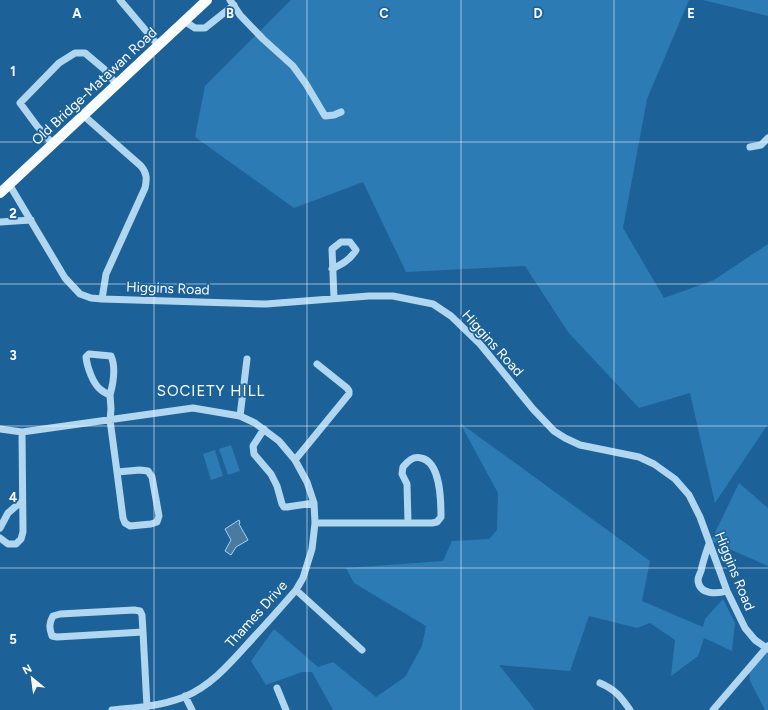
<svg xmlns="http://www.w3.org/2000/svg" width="768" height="710" font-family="Figtree,sans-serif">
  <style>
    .green { fill: #2c7bb4 }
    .water { fill: #4a7a9f; stroke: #a4d2f2 }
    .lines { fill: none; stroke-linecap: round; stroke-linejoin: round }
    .minor { stroke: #b1d6f0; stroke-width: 7 }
    .major { stroke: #fafdff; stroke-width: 10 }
    .grid { fill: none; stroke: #fff; stroke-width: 1; stroke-opacity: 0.55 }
    .labels { text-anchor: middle; stroke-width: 3.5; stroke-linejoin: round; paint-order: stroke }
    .street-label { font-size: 14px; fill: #fff; stroke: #1c6298 }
    .neighbourhood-label { font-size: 15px; letter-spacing: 1px; fill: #fff; stroke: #1c6298 }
    .grid-label { font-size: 13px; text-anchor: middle; font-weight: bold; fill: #fff; stroke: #1c6298; stroke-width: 3.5; stroke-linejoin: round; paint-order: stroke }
  </style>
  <rect width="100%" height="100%" fill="#1c6298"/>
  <path class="green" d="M291 0H689L647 99 623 228 664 298 714 280 768 244V424L715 503 690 393 639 408 568 332 525 266 406 272 363 182 294 208 195 137 205 86Z
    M703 0H768V16Z
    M460 423 650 561 642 601 703 627 705 619 723 599 735 623 732 651 704 638 698 656 671 676 675 640 650 623 637 628 589 616 570 671 499 665 535 710H333L312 672H302L266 685 251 661 274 629 318 667 333 662 376 697 405 677 422 646 426 626 354 583 346 568 443 561 452 541 489 539 497 530 498 493Z
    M231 445 240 471 228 475 219 449Z
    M215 450 223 476 211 480 203 454Z
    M739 483 768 508V566L711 541Z
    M768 651V710H765L750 681 749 669Z"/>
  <path class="water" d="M239 520 240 523 239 524 248 540 236 547 231 555 225 551 231 540 225 529Z"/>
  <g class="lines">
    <path class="minor" d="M120 0 158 45
      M230 0 240 15 263 39 293 66 306 84 325 116 334 115 341 112
      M184 21 195 28H205L234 5
      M83 115 141 166C147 173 147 179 145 188L106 274 102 299
      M53 144 37 126 20 103 59 63 75 53H85L104 69 116 84
      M750 147 761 145 768 138
      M9 184 65 278 80 294 91 298 102 299 266 304 369 296H393L433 304 451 316 480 344 533 409 554 431 565 438 580 445 639 457 654 464 675 479 689 495 700 517 727 591 745 628 755 640 768 649
      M0 222 31 220
      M332 269C342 264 350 260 356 250L350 242H341L332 249 334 298
      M89 354 111 356C116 367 113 384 110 395 107 394 104 392 101 390 93 384 87 367 86 357Z
      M110 395 111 409 110 420 117 472
      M240 416 247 359
      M0 429 22 432 193 408 240 416 255 423 279 441 295 460 307 482 314 503 315 523 312 549 303 578 296 590C282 606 268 622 253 638 233 660 213 685 184 697 161 706 136 708 112 710
      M264 429 253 446 254 454 271 474 277 486 282 504 284 507H287L314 503
      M295 460 349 394V391L347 388 317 364
      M140 470 148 471 152 477 159 516 157 522 151 524 130 526 125 523 123 518 117 472Z
      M315 523H432L437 522 441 517C441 501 441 462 421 458 413 456 408 461 403 467L402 474 407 484 408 523
      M0 528 8 513 22 501
      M0 538 8 544H16L21 539 23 532 22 432
      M709 544C706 553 703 561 701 571 700 574 698 577 698 580 699 595 717 594 727 591
      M296 590 362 650
      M134 610 140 611 142 615 143 632 57 637 52 636C49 628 49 623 53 616L60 614Z
      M143 632 147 707
      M600 683C616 690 621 697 630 710
      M277 688 286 710
      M185 696 192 710
      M713 710 768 646"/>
    <path class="major" d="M0 193 207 0"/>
  </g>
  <path class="grid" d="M154 0V710M307 0V710M461 0V710M614 0V710M0 142H768M0 284H768M0 426H768M0 568H768"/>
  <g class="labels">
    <g class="street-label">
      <text transform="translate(94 86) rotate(-43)" y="5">Old Bridge-Matawan Road</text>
      <text transform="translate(168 288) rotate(2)" y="5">Higgins Road</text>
      <text transform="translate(493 343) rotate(48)" y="5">Higgins Road</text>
      <text transform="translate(735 571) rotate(68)" y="5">Higgins Road</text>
      <text transform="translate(256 614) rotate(-48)" y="5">Thames Drive</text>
    </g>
    <g class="neighbourhood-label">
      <text x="211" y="396">SOCIETY HILL</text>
    </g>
  </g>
  <g class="grid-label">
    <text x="77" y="18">A</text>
    <text x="230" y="18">B</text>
    <text x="384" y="18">C</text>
    <text x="538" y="18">D</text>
    <text x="691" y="18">E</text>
    <text x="13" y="76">1</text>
    <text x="13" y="218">2</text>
    <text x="13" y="360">3</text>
    <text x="13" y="502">4</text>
    <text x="13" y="644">5</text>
  </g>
  <g transform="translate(32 678) rotate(331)" stroke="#1c6298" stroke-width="3" paint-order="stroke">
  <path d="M0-3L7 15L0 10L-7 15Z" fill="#ffffff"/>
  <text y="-6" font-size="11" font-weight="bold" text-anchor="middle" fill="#ffffff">N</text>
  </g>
</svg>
